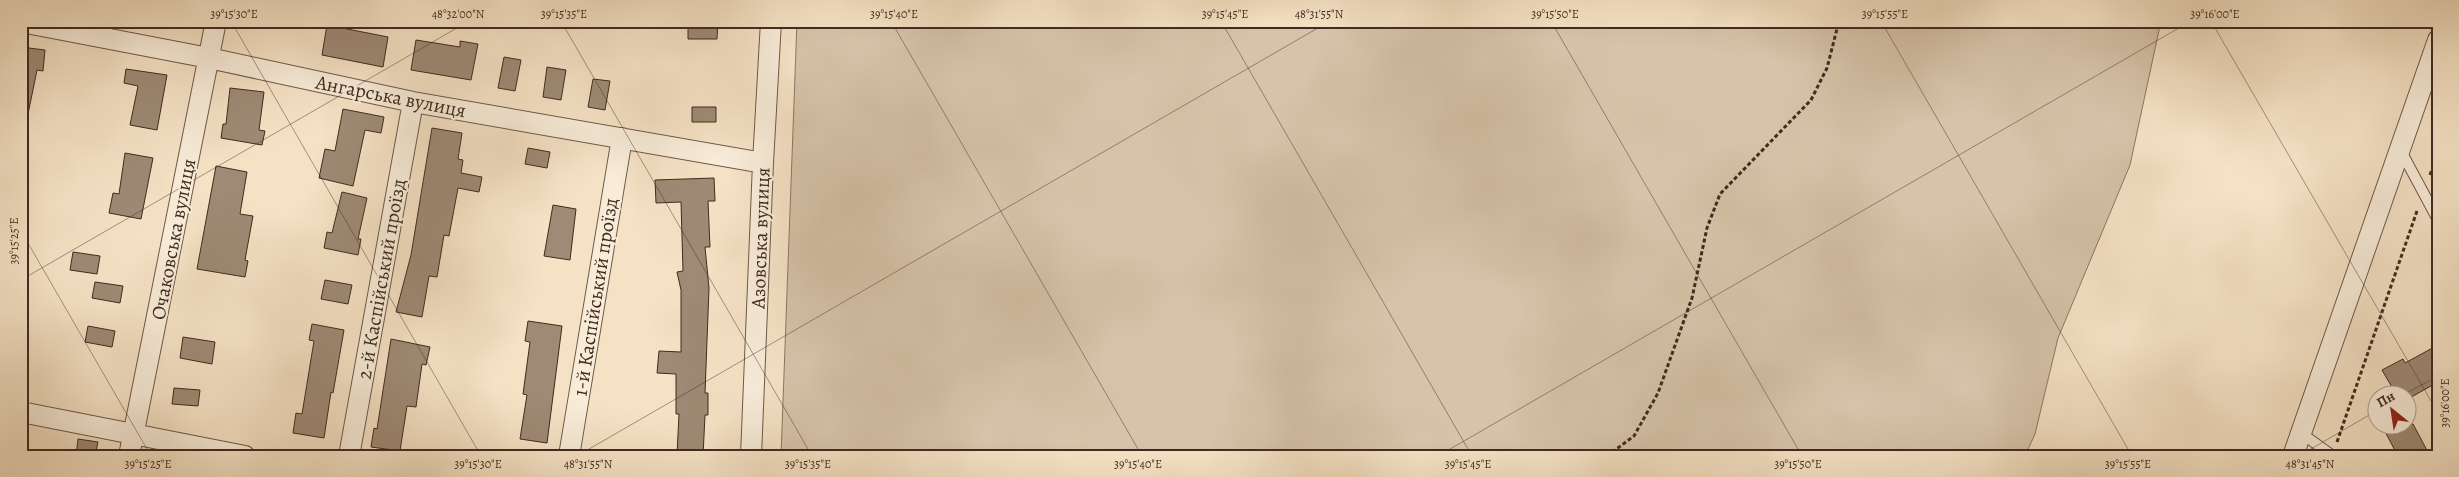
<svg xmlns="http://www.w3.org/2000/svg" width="2459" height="477" font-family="Alegreya,serif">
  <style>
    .green { fill: #d6c3a9; stroke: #8b7764 }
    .building { fill: #9e8a75; stroke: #402b1f }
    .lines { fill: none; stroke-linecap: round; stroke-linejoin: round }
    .lane-casing { stroke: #6d5948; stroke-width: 12 }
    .street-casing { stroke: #6d5948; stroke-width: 22 }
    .path { stroke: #402b1f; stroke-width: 3; stroke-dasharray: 4 2.5; stroke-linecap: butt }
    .lane { stroke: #f8ecd9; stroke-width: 10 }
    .street { stroke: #f8ecd9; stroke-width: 20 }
    .ticks { fill: none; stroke: #402b1f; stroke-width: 1; stroke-opacity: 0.45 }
    .labels { text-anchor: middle; stroke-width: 4; stroke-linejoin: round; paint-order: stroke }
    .street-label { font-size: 20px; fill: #402b1f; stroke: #f8ecd9 }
    .neatline { fill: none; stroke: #402b1f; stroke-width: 2 }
    .ticks-label { font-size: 12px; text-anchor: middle; fill: #402b1f }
  </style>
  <rect width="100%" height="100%" fill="#f5e2c5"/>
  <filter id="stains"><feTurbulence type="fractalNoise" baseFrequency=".004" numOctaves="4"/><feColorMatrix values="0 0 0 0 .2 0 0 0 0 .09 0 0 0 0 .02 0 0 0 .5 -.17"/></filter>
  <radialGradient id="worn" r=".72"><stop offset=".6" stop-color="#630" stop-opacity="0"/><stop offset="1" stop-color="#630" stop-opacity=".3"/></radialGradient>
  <path class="green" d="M797 21H2161L2130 165 2058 338 2035 434 2025 456H781Z"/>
  <path class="building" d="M688 21H718L717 39H688Z
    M327 25 388 37 383 67 322 55Z
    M416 40 460 47V41L478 44 471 80 411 70Z
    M21 47 45 50 43 71 37 70 28 114 21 113Z
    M504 57 521 60 515 91 498 88Z
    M547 67 566 70 561 100 543 97Z
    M126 69 167 75 157 130 130 125 138 86 124 83Z
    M593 79 610 81 605 110 588 107Z
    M230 88 264 92 259 130 265 131 262 145 221 138 223 124H226Z
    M692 107H716V122H692Z
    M343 109 384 117 381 133 365 130 353 186 319 178 325 149 335 151Z
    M432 128 462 133 458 159 463 160 461 173 482 177 479 192 458 188 449 236 444 235 437 277 429 276 422 317 396 312 411 255Z
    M528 148 550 152 547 168 525 164Z
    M125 153 153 158 141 219 109 213 113 193 119 194Z
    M216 166 247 172 240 214 253 216 245 260 248 261 245 277 197 269Z
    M714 178 715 201H708L710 247H705L709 288 705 393H708V415H705L703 456 677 455 679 414H676V374L657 373 659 351 681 352V290L677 272 683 271 681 202 656 203 655 180Z
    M342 192 367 198 358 239H361L358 255 324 248 327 232 332 233Z
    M553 205 576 209 570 260 544 256Z
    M73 252 100 256 97 274 70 270Z
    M325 280 352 285 348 304 321 299Z
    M95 282 123 286 120 303 92 298Z
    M528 321 562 326 547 443 520 439 527 395 523 394 530 342 525 341Z
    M312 324 344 330 333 393 331 392 324 438 293 433 296 413 302 414 314 341 309 340Z
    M88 326 115 331 112 347 85 342Z
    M183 337 215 342 212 364 180 358Z
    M391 339 430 347 426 365 422 364 416 407 407 406 400 451 371 447 374 428 377 429Z
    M2438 345V382L2406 400V394H2396L2382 370 2403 359 2405 363Z
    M174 388 200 390 198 406 172 404Z
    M2381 424H2413L2430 456H2398Z
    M78 439 98 442 95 456H76Z"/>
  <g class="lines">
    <defs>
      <path id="lane" d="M2401 151 2438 220
        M2301 433 2333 456"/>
      <path id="street" d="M21 22 209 58 413 102 763 163
        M21 412 245 456
        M129 456 216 21
        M349 456 413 102
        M569 456 622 138
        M751 456 763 163 771 21
        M2293 456 2438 40"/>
    </defs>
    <use href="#lane" class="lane-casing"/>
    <use href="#street" class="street-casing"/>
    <path class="path" d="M2430 175 2438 152
      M2337 442 2417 211
      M1607 456 1634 436 1658 393 1692 298 1707 228 1720 194 1811 100 1827 68 1839 21"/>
    <use href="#lane" class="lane"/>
    <use href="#street" class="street"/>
  </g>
  <path class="ticks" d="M231 21 481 456M561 21 812 456M891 21 1142 456M1221 21 1472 456M1551 21 1802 456M1881 21 2132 456M2211 21 2438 413M21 231 151 456M21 280 469 21M2405 394 2438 376M577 456 1330 21M1438 456 2191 21M2299 456 2376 411"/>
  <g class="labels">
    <g class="street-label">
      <text transform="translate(391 96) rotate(11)" y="7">Ангарська вулиця</text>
      <text transform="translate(760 238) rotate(-88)" y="7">Азовська вулиця</text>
      <text transform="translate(173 239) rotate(-79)" y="7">Очаковська вулиця</text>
      <text transform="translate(381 279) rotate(-80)" y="7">2-й Каспійський проїзд</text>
      <text transform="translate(595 297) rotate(-81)" y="7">1-й Каспійський проїзд</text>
    </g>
  </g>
  <rect width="2459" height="477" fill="none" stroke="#f5e2c5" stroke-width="55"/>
  <g transform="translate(2392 410) rotate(330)"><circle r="24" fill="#f8ecd9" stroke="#ae9f8f"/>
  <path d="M0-4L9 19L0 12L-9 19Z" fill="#8f2418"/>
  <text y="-8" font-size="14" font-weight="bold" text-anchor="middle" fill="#402b1f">Пн</text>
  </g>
  <rect x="28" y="28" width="2404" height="422" class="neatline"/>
  <g class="ticks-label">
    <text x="234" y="18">39°15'30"E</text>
    <text x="458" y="18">48°32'00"N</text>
    <text x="564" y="18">39°15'35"E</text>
    <text x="894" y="18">39°15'40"E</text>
    <text x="1225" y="18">39°15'45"E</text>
    <text x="1319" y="18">48°31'55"N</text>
    <text x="1555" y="18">39°15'50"E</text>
    <text x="1885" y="18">39°15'55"E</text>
    <text x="2215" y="18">39°16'00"E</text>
    <text transform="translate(14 241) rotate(-90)" y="4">39°15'25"E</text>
    <text transform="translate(2445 403) rotate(-90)" y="4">39°16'00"E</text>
    <text x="148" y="468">39°15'25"E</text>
    <text x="478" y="468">39°15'30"E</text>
    <text x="588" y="468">48°31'55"N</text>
    <text x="808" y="468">39°15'35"E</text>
    <text x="1138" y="468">39°15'40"E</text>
    <text x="1468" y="468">39°15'45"E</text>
    <text x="1798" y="468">39°15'50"E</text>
    <text x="2128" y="468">39°15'55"E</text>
    <text x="2310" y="468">48°31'45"N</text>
  </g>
  <rect width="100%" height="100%" filter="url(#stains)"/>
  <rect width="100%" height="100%" fill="url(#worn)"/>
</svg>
